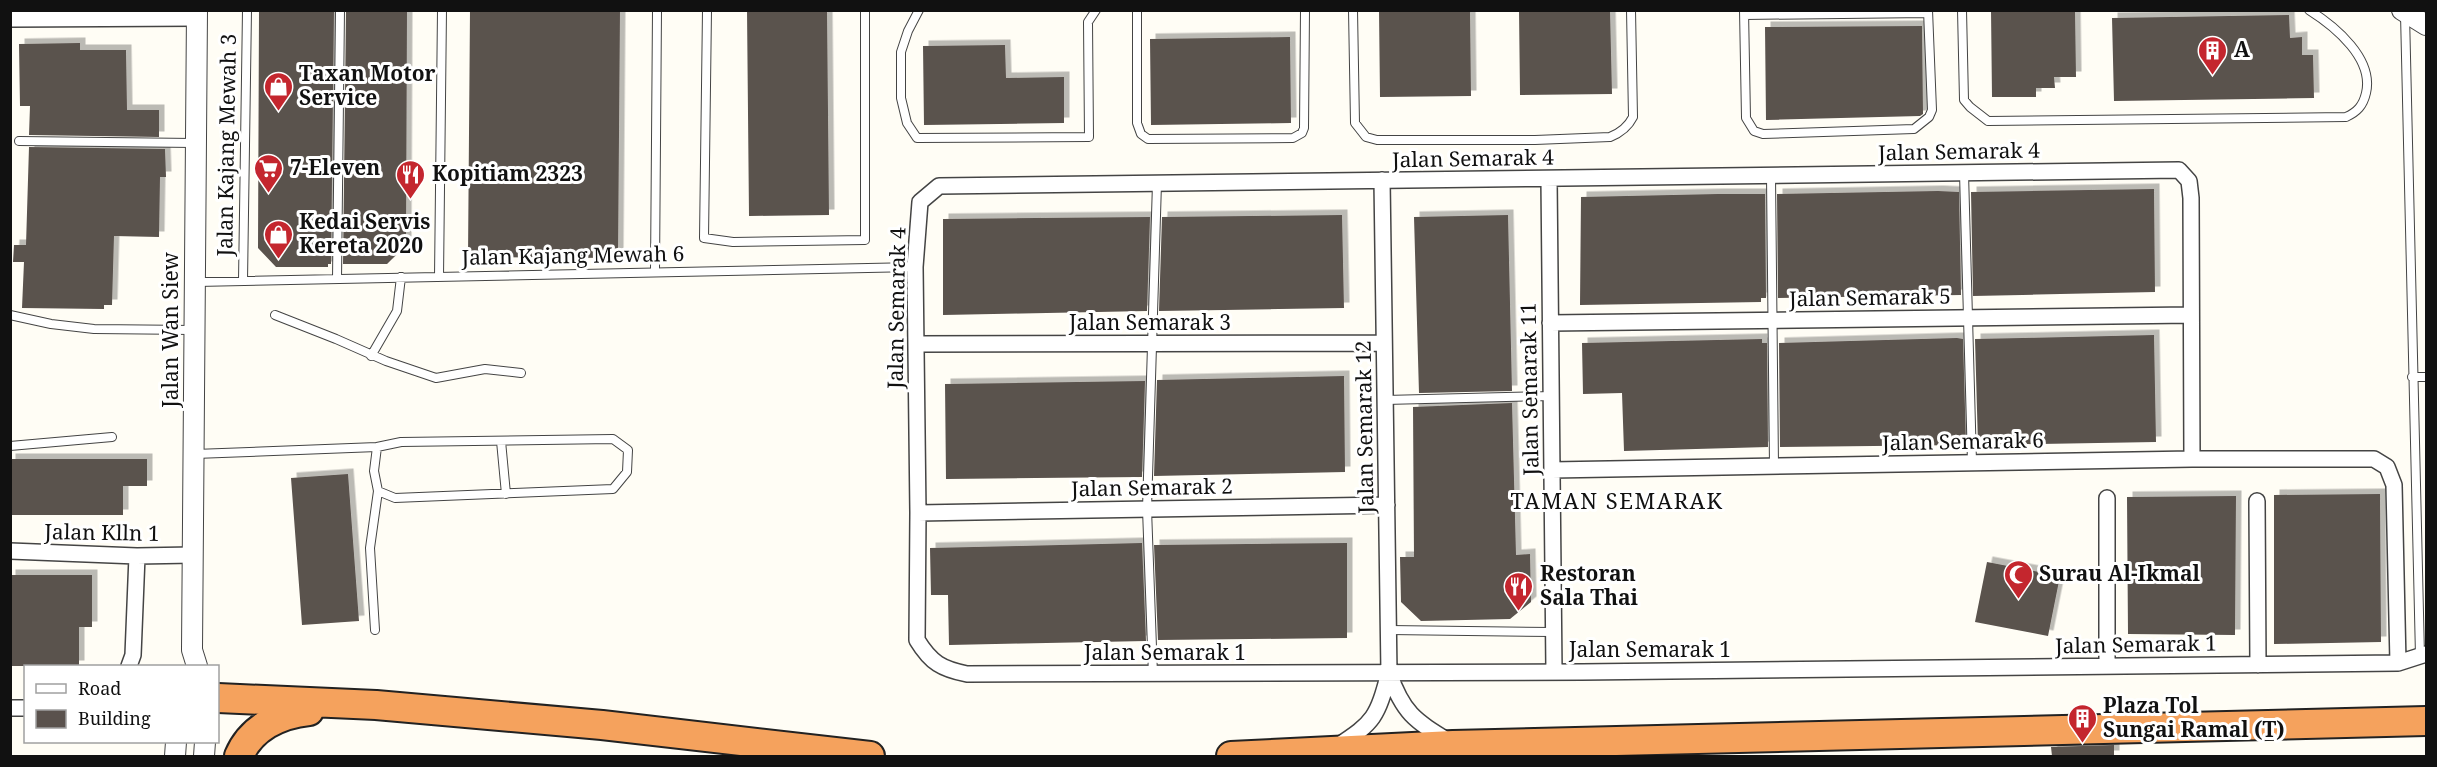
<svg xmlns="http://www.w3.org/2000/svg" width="2437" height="767" font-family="'Noto Serif',serif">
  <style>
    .building { fill: #5a524d; filter: url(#shadow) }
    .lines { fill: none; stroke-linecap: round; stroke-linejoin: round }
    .service-casing { stroke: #444; stroke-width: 10 }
    .minor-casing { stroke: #444; stroke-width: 18 }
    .tertiary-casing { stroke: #444; stroke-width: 22 }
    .motorway-casing { stroke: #222; stroke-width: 32 }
    .service { stroke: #fff; stroke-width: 8 }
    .minor { stroke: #fff; stroke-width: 15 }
    .tertiary { stroke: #fff; stroke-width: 20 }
    .motorway { stroke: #f5a25d; stroke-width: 28 }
    .labels { text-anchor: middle; stroke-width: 6; stroke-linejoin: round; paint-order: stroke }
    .poi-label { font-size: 21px; font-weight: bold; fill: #111; stroke: #fff; text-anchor: start }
    .street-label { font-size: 21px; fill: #111; stroke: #fff }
    .neighbourhood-label { font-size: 22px; letter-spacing: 1.5px; fill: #111; stroke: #fff }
  </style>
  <defs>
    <filter id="shadow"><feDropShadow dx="5.5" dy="-5.5" stdDeviation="0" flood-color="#0004"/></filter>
  </defs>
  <rect width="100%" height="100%" fill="#fffdf5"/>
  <path class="building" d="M259 10H334L331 264H328V267H276L258 248Z
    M346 10H407L406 245 387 264H343Z
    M470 10H620L618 258 468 257Z
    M747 10H827L829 215 749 216Z
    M1379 10H1470L1471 96 1380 97Z
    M1519 10H1610L1612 94 1520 95Z
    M1991 10H2075L2076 77H2054L2055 88H2036V97H1992Z
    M2289 15 2290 38 2302 37V55H2313L2314 98 2114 101 2112 18Z
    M1922 26 1923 114 1920 116 1766 120 1765 27Z
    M1290 37 1291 123 1151 125 1150 39Z
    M80 43V50H126L127 110H159V137L29 135 30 106H20L19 44Z
    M1005 45 1006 78 1064 77V123L924 125 923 46Z
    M29 147 165 149 166 177H160L159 237 114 236 112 305H104V309L22 308 24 262H13L14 245H26Z
    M2154 189 2155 292 1973 296 1971 192Z
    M1938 191 1959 192 1961 295 1778 298 1777 194Z
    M1718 194H1765L1766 298H1761V302L1580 305 1581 197Z
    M1342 215 1344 308 1159 311 1162 217Z
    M1508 215 1512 391 1419 393 1414 217Z
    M1150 217 1147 311 943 315V219Z
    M2154 335 2156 442 1978 445 1975 339Z
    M1957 338 1963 339 1966 445 1780 447 1779 343Z
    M1762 339V343H1767L1768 447 1624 451 1622 393 1583 394 1582 343Z
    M1344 376 1345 472 1154 476 1157 380Z
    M1145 381 1142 477 946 479 945 384Z
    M1512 403 1516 555 1530 554 1531 602 1510 619 1421 621 1401 602 1400 557H1414L1413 407Z
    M10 459H147V486H123V515H10Z
    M348 474 359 621 302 625 291 478Z
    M2380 494 2381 642 2274 644V495Z
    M2236 496 2235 635 2128 634 2127 497Z
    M1142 543 1146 641 949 645 948 595H931L930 548Z
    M1347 543V638L1158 640 1154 545Z
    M1987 562 2060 576 2048 636 1975 622Z
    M10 575H92V627H79V666H10Z
    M2114 745V756H2052L2051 747Z"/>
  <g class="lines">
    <defs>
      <path id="service" d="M707 10 704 238 733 242 865 240V10
        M919 10 908 31 901 52V98L907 123 917 138 1089 137 1088 22 1096 10
        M1137 10V123L1141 134 1148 139 1293 138 1302 133 1304 128 1305 10
        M1353 10 1355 123 1366 137 1377 140H1535L1610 137C1620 133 1628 127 1633 117L1631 10
        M1744 10 1746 118 1754 131 1763 134 1914 129 1929 117 1932 110 1928 10
        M1962 10 1964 100 1970 107 1988 121 2346 117C2357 112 2363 106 2366 93 2374 59 2336 27 2309 10
        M2405 14 2420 656
        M1745 15 1928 13
        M19 141 194 143
        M1964 173 1972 462
        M1771 176 1774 466
        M655 271 657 10
        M439 277 442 10
        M337 279 340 10
        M243 281 247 10
        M197 282 915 267
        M10 315 51 324 94 329 193 330
        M275 315 336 339 386 361 436 378 485 369 521 373
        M371 356 397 311 401 277
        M2412 377H2426
        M1385 400 1551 396
        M613 439 628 450 627 472 613 489 395 498 378 491 374 471 377 447 401 442Z
        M501 441 506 494
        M10 446 112 437
        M195 454 377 447
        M375 630 370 548 378 491
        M1389 630 1553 632
        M1153 675 1147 509 1157 183"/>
      <path id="minor" d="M10 19 197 18
        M1549 179 1554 671
        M1550 323 2191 315
        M916 344 1384 343
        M2192 459 2191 198 2189 181 2179 170 939 186 920 202 915 267 918 513 917 640C931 663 942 669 967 674L1582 672 2398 663 2426 654
        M1552 470 2192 459H2374L2387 467 2394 485 2398 663
        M2107 498V666
        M2257 501 2258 665
        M918 513 1387 505
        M10 551 137 556 193 555
        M129 666 133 655 137 556
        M1389 673C1403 713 1414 720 1450 742
        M10 708H26
        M1336 747C1375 722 1377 717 1389 673L1382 180"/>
      <path id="tertiary" d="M2402 10 2426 25
        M197 666 192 650 197 10
        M175 756 176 742
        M204 756 205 742"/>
      <path id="motorway" d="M218 698 376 705 602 725 870 756
        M239 756C251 728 279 714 309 711
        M1231 756 1453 745 2426 721"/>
    </defs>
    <use href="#service" class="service-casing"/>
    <use href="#minor" class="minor-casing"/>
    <use href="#tertiary" class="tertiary-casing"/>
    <use href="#motorway" class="motorway-casing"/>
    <use href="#service" class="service"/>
    <use href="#minor" class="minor"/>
    <use href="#tertiary" class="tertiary"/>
    <use href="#motorway" class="motorway"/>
  </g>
  <defs>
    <symbol id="building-pin" viewBox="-11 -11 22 30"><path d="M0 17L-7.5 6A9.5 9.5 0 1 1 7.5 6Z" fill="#c4262e" stroke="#fff"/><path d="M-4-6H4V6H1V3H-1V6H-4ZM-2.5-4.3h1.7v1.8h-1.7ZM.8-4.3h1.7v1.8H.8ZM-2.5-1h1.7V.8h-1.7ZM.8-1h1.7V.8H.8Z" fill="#fff"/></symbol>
    <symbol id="shop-pin" viewBox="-11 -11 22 30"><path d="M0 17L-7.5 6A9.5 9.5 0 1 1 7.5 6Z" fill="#c4262e" stroke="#fff"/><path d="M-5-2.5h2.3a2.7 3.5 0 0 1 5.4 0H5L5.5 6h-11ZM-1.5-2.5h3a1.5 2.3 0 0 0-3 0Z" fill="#fff"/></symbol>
    <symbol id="supermarket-pin" viewBox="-11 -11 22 30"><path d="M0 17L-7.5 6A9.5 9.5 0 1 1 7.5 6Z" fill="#c4262e" stroke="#fff"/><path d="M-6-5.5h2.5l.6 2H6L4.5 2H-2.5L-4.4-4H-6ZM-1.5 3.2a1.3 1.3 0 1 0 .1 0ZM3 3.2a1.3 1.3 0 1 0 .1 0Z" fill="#fff"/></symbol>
    <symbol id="restaurant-pin" viewBox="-11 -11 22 30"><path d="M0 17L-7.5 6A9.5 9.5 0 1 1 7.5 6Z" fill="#c4262e" stroke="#fff"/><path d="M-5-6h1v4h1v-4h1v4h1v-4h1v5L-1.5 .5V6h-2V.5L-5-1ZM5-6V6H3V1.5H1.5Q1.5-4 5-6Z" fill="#fff"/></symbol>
    <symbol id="mosque-pin" viewBox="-11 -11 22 30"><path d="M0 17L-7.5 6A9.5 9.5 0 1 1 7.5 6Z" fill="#c4262e" stroke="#fff"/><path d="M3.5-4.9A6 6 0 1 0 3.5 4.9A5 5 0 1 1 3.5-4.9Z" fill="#fff"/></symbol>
  </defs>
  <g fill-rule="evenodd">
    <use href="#building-pin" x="2196" y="34" width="33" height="45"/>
    <use href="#shop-pin" x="262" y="70" width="33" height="45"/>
    <use href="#supermarket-pin" x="252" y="152" width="33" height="45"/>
    <use href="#restaurant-pin" x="394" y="158" width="33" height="45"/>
    <use href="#shop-pin" x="262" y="218" width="33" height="45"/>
    <use href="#mosque-pin" x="2002" y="558" width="33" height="45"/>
    <use href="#restaurant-pin" x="1502" y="570" width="33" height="45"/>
    <use href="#building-pin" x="2066" y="702" width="33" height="45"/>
  </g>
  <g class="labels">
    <g class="poi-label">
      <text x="2234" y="57">A</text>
      <text x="299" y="81">Taxan Motor<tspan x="299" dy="24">Service</tspan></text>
      <text x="290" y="175">7-Eleven</text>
      <text x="432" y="181">Kopitiam 2323</text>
      <text x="299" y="229">Kedai Servis<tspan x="299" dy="24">Kereta 2020</tspan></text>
      <text x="1540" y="581">Restoran<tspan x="1540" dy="24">Sala Thai</tspan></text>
      <text x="2039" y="581">Surau Al-Ikmal</text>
      <text x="2103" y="713">Plaza Tol<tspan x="2103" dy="24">Sungai Ramal (T)</tspan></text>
    </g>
    <g class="street-label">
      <text transform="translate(227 145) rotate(-89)" y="7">Jalan Kajang Mewah 3</text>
      <text transform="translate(1959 152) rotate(-1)" y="7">Jalan Semarak 4</text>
      <text transform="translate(1473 159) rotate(-1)" y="7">Jalan Semarak 4</text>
      <text transform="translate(573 256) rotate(-1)" y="7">Jalan Kajang Mewah 6</text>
      <text transform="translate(1870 298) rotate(-1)" y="7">Jalan Semarak 5</text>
      <text transform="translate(897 308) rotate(-89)" y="7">Jalan Semarak 4</text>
      <text x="1150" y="330">Jalan Semarak 3</text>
      <text transform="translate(171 330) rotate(-90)" y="7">Jalan Wan Siew</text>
      <text transform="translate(1530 389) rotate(-91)" y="7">Jalan Semarak 11</text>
      <text transform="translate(1365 427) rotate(-91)" y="7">Jalan Semarak 12</text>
      <text transform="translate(1963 442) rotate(-1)" y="7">Jalan Semarak 6</text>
      <text transform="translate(1152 488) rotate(-1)" y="7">Jalan Semarak 2</text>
      <text transform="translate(102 533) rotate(1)" y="7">Jalan Klln 1</text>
      <text transform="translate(2136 645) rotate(-1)" y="7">Jalan Semarak 1</text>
      <text x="1650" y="657">Jalan Semarak 1</text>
      <text x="1165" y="660">Jalan Semarak 1</text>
    </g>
    <g class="neighbourhood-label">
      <text x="1617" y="509">TAMAN SEMARAK</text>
    </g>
  </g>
  <rect width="2437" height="767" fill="none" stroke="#111111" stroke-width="24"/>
  <rect x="24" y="665" width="195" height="78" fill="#ffffff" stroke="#a0a0a0" stroke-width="1.5"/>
  <rect x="36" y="684" width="30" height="9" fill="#ffffff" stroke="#a0a0a0" stroke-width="1.5"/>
  <text x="78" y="695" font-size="18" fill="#111111">Road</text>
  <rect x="36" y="710" width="30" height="18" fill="#5a524d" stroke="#a0a0a0" stroke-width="1.5"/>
  <text x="78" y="725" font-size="18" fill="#111111">Building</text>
</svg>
